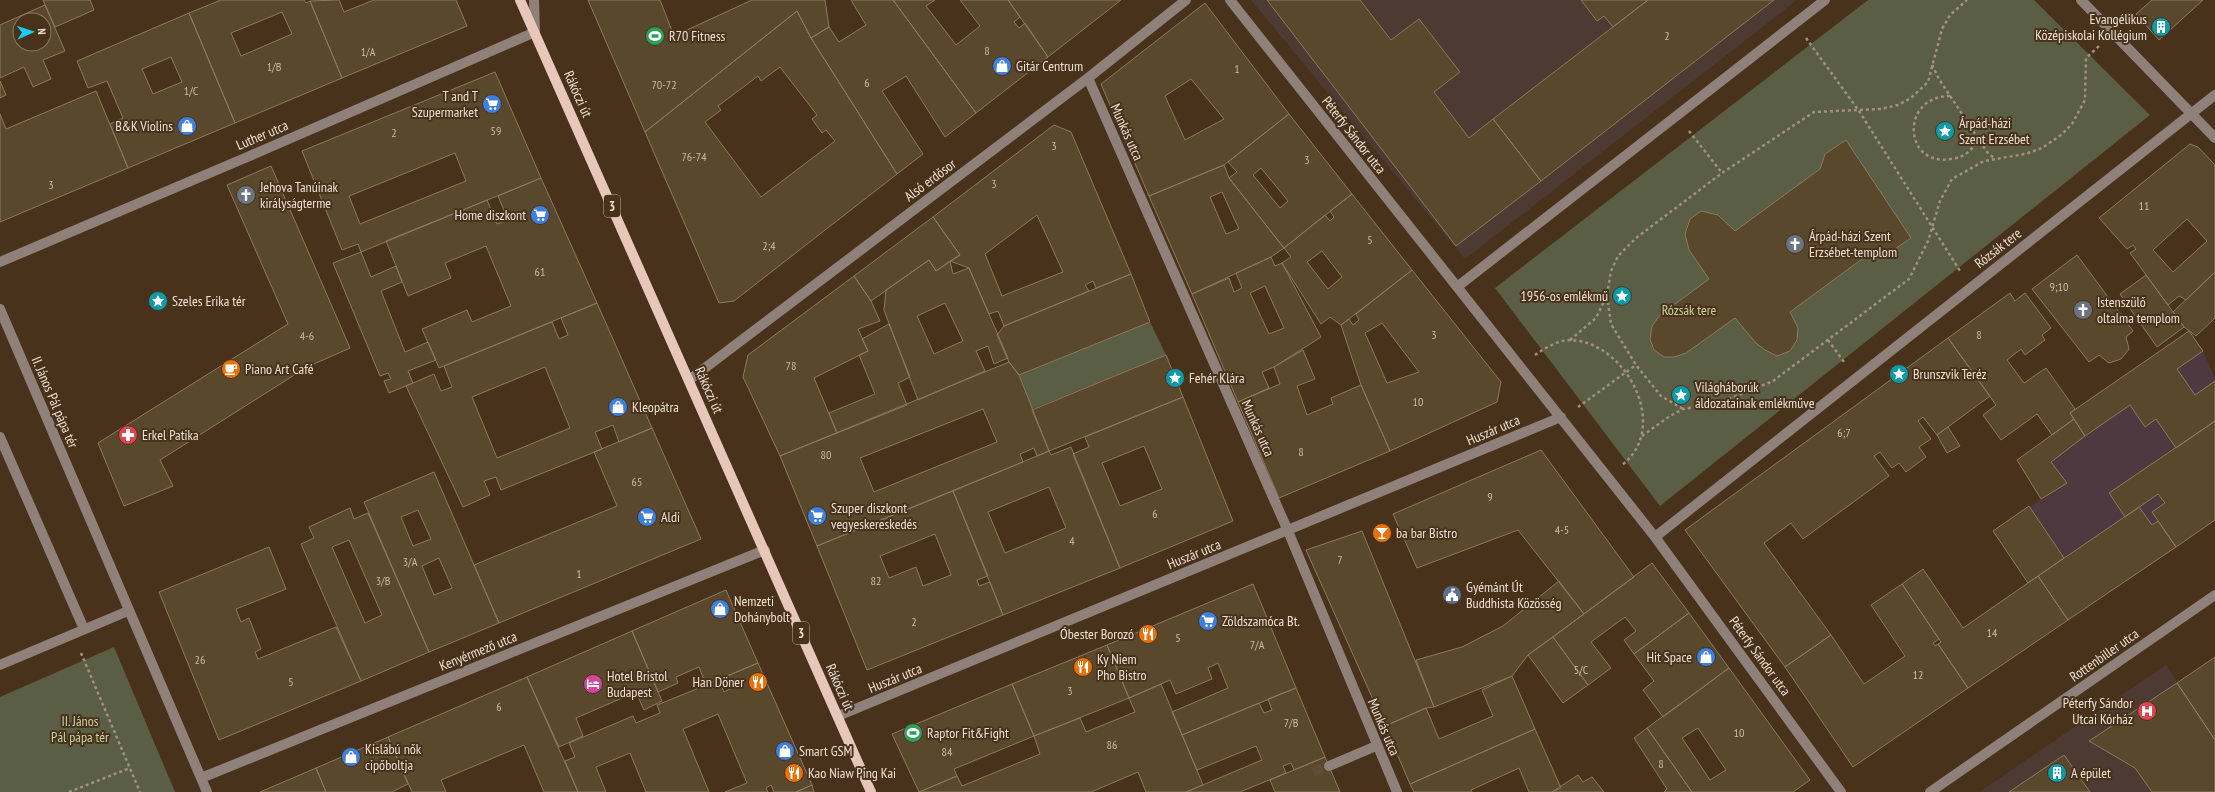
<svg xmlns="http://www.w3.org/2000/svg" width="2215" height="792" font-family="'PT Sans Narrow',sans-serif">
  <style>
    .education { fill: #4d393f }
    .medical { fill: #4d3a33 }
    .green { fill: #595e45 }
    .building { fill: #5a482d; stroke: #8d7a5d; fill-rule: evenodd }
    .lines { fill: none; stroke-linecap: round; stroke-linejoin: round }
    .minor-tunnel { stroke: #624c37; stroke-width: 10; stroke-dasharray: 10 5; stroke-linecap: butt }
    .path { stroke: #a3907f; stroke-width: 2.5; stroke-dasharray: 3 3; stroke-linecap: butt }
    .minor { stroke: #8f8079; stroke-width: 10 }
    .major { stroke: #e6c7ba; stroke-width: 10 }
    .labels { text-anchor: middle; stroke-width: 4; stroke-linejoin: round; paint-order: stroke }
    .number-label { font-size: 12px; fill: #cabaaa }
    .shield { fill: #49321c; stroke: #bdac9c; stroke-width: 1 }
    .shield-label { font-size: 13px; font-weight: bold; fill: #efe0d3 }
    .poi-label { font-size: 14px; fill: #efe0d3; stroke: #49321c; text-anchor: start }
    .street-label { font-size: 14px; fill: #efe0d3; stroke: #49321c }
    .park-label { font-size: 14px; fill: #c9d49b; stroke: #49321c }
  </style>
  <rect width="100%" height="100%" fill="#49321c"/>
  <path class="education" d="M2189 331 2203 351 2215 378V520L2068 620 2038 576 2028 583 1993 531 2041 499 2017 460 2074 419 2070 413Z"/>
  <path class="medical" d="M1251 0H1797L1465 259Z
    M2166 665 2215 739V792H1979Z"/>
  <path class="green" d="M1868 0H2034L2150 115 1660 506 1495 288Z
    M1150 322 1166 355 1030 410 1019 375Z
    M114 647 175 792H0V697Z"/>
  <path class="building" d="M43 0H90L94 10 55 27Z
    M221 0H304L306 3 310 1 342 78 235 123 189 13ZM282 12 292 34 241 56 231 33Z
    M339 0 344 12 374 0H456L467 26 342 78 310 1Z
    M588 0H660L674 36 752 0H825L829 27 811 38 797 11 645 132Z
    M851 0H893L976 113 945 137 906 76 882 91 923 154 897 174 811 38 829 27 839 42 866 25Z
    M893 0H935L926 6 956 45 980 26 960 0H1008L1020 17 1014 22 1019 28 1025 23 1048 57 976 113Z
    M1008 0H1121L1048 57Z
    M1267 0H1360L1391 40 1419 19 1460 72 1434 92 1469 138 1493 119 1541 181 1456 246Z
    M1581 0H1648L1613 27 1604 16 1597 21Z
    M1648 0H1774L1541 181 1493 119Z
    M2152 0H2203L2159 40 2136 14Z
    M1205 3 1289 114 1224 165 1149 196 1101 84ZM1191 79 1224 119 1185 140 1165 96Z
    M45 5 65 51 43 60 51 79 33 87 24 67 0 78V25ZM20 20H44V44H20Z
    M797 11 811 38 897 174 734 301 719 303 645 132ZM780 67 817 115 812 119 822 133 826 130 835 141 761 197 705 122 721 110 718 106 758 76 761 81Z
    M189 13 235 123 128 168 110 124 123 118 107 81 88 88 77 61ZM171 57 182 82 153 94 142 69Z
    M495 72 541 178 361 252 358 244 342 250 302 151ZM455 153 466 181 360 224 349 196Z
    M0 81 6 95 0 98Z
    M96 91 128 168 0 222V114L6 129Z
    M1289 114 1352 194 1284 248 1229 178 1237 172 1228 162ZM1261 168 1288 201 1280 208 1253 175Z
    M1054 125 1071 132 1131 274 1096 288 1093 281 1085 285 1089 291 1004 326 998 311 989 314 969 268 950 261 960 255 933 217ZM1037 215 1063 272 1002 296 985 254Z
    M1846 140 1911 238 1889 253 1873 251 1790 312 1798 328 1797 340 1790 351 1777 356 1765 350 1756 343 1735 318 1686 353 1674 357H1664L1654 350 1650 339 1652 326 1660 315 1709 279 1689 250 1685 234 1690 219 1701 211 1718 215 1735 231 1820 169 1825 154Z
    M2190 144 2198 147 2215 165V272L2186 300 2179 296 2168 305 2130 253 2136 249 2133 245 2127 249 2099 218ZM2187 219 2207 241 2173 272 2153 250Z
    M1224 165 1229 178 1284 248 1271 257 1192 294 1149 196ZM1222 192 1239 229 1226 234 1210 197Z
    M271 166 350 348 307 367 160 460 173 486 124 506 98 443 288 324 227 185Z
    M541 178 597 303 439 368 422 329 467 310 472 322 511 306 486 246 445 263 451 278 408 296 386 241 487 200 497 224 508 220 498 196Z
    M1352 194 1412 270 1341 325 1330 317 1321 324 1282 263 1291 257 1284 248 1325 215 1330 221 1334 217 1330 211ZM1322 251 1342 277 1328 289 1307 262Z
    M933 217 960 255 936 271 929 260 871 301 854 276Z
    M361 252 371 277 396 266 402 282 381 291 405 352 428 342 436 360 408 371 413 383 389 393 384 381 391 379 388 373 380 376 333 263Z
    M2077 255 2133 331 2126 337 2129 349 2121 359 2109 363 2099 355 2089 362 2032 289Z
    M1271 257 1275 266 1282 263 1321 337 1274 367 1262 372 1269 388 1238 402 1192 294 1229 278 1234 292 1242 288 1236 273ZM1265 286 1284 328 1269 334 1250 293Z
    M929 260 936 271 950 261 953 274 969 268 1008 358 994 364 988 346 976 351 985 371 918 400 884 310 886 290ZM945 303 963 341 934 354 917 316Z
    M1412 270 1501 382 1497 402 1390 451 1361 385 1341 325 1349 319 1353 325 1359 320 1356 314ZM1382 323 1419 372 1387 383 1365 333Z
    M2215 272V318L2196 336 2184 327 2173 312Z
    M1131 274 1150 322 1019 375 1009 362 997 335 1004 326Z
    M2146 275 2184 327 2157 347 2120 294Z
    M854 276 871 301 880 321 858 329 868 351 814 378 837 433 780 456 743 377 748 355Z
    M2010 293 2015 301 2025 293 2051 328 2042 335 2045 340 2025 355 2021 349 2007 360 2024 383 2046 368 2075 409 2070 413 2074 419 2052 435 2037 414 2001 440 1983 415 1996 405 1948 338Z
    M597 303 652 428 619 442 613 425 595 432 602 449 501 490 496 477 484 481 490 495 463 507 406 386 434 374 441 391 452 387 444 366 552 322 559 339 568 335 561 318ZM545 367 570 428 497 458 472 397Z
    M889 324 910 377 898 383 907 405 837 433 829 413 875 394 859 355 868 351 862 339Z
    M2189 331 2203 351 2177 369 2195 395 2215 381V421L2176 448 2156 419 2145 427 2130 405 2085 436 2070 413Z
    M1948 338 1990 396 1937 435 1923 417 1918 421 1931 439 1919 447 1926 457 1906 472 1899 463 1892 468 1880 452 1874 456 1889 476 1803 539 1791 523 1764 543 1831 635 1785 667 1685 530Z
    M1303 350 1315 379 1297 386 1307 415 1333 404 1331 398 1361 385 1390 451 1279 498 1238 402 1280 384 1274 367Z
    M1166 355 1183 397 1049 451 1032 410Z
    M1009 362 1019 375 1049 451 1037 456 1034 448 1020 454 1023 462 817 546 780 456ZM983 409 997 442 874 492 860 458Z
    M1183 397 1233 521 1120 568 1073 454 1089 447 1085 437ZM1144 446 1162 489 1120 506 1102 463Z
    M2074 419 2085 436 2051 462 2067 483 2041 499 2017 460Z
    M2215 421V520L2176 547 2152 512 2165 503 2158 494 2125 517 2109 493Z
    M1948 427 1960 446 1947 453 1937 435Z
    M652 428 701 539 499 623 474 565 617 506 594 452Z
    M1071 447 1120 568 1003 615 953 491 1049 451 1051 455ZM1049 487 1066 528 1005 553 988 512Z
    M1541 450 1634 577 1584 614 1518 530 1417 568 1393 514Z
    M434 472 499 623 429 652 364 502ZM418 510 431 539 413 546 401 517ZM439 558 452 588 434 595 422 566Z
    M953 491 988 576 977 580 979 586 990 582 1003 615 867 670 817 546ZM935 534 951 575 923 586 916 567 889 578 880 556Z
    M2029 506 2064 558 2028 583 1993 531Z
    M2139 507 2152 525 2158 521 2176 547 2068 620 2038 576Z
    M350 508 354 519 368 513 429 652 361 681 301 544 314 538 309 527ZM349 540 382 615 365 623 332 547Z
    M1362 531 1434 707 1426 708 1385 726 1306 550Z
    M269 547 286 589 236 609 241 622 249 618 261 649 255 652 258 659 336 627 361 681 219 740 159 592Z
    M1652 563 1689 613 1634 654 1624 640 1636 631 1625 617 1591 642 1611 668 1588 685 1553 637Z
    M1923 569 1963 628 2038 576 2068 620 1968 688 1938 644 1941 642 1902 584Z
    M1559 581 1584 614 1528 655 1512 676 1434 707 1416 660 1462 647 1503 626Z
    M1253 584 1296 688 1182 735 1172 712 1228 688 1218 663 1208 668 1212 679 1176 694 1170 680 1129 698 1107 645Z
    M1902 584 1939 639 1933 643 1935 646 1938 644 1968 688 1853 767 1785 667 1831 635 1864 684 1905 656 1871 605Z
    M726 590 758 663 706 685 699 667 676 677 678 683 658 692 632 631Z
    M1689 613 1729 668 1663 717 1643 690 1654 681 1634 654Z
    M632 631 662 701 644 710 636 692 576 718 583 736 559 747 527 677Z
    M1553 637 1588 685 1563 703 1528 655Z
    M1107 645 1129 698 1034 736 1012 684Z
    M2215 657V740L2177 683Z
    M758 663 812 785 796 792H774L771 785 766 788 768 792H725L747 783 718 714 683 729 709 792H646L630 753 596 767 606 792H578L565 761 575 757 569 743 633 716 636 723 660 713 657 705 719 680 724 692 732 688 727 676Z
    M1729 668 1810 780 1793 792H1692L1647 728ZM1698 728 1726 770 1710 780 1682 738Z
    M1512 676 1535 729 1410 784 1385 726 1426 708 1439 739 1493 716 1482 690Z
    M527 677 578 792H544L524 745 441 780 446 792H412L388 737Z
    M2177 683 2215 740V792H2152L2135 768 2089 741Z
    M1012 684 1034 736 954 769 957 776 919 792 892 734Z
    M1161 684 1203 785 1186 792H1146L1138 772 1091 792H919L957 776 962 786 1040 754 1034 736 1080 718 1086 732 1135 712 1129 698Z
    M1296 688 1325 757 1294 770 1291 763 1283 766 1286 773 1240 792H1186L1262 760 1256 746 1197 770 1182 735 1259 703 1264 713 1272 710 1268 699Z
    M1647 728 1692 792H1664L1667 789 1634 738Z
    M1535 729 1561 788 1552 792H1529L1519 768 1471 790 1472 792H1414L1410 784Z
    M388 737 408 784 392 792H326L316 768Z
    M2064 755 2090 792H2009Z
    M1325 757 1340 792H1275L1270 780Z
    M316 768 326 792H260Z
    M1578 775 1583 782 1592 777 1604 792H1552Z
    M812 785 814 792H796Z"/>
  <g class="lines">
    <path class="minor-tunnel" d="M1313 772 1329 766"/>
    <path class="path" d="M1806 38 1859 111 1960 271
      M1932 65 1939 79 1987 152 1995 159
      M1950 96C1900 96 1903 167 1951 159 1965 157 1972 151 1978 138
      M1689 131 1722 173
      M1607 296 1611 324 1636 365 1661 396 1683 409
      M1570 340 1596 318 1607 295 1611 271 1618 256 1636 238 1722 173 1814 112 1880 109 1898 105 1911 98 1928 82 1942 29 1950 15 1967 0
      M1828 340 1844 362
      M1535 355C1545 348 1558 340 1571 340 1626 342 1671 427 1622 465
      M1578 407 1636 365
      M1642 436 1670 416 1683 409 1719 403 1773 381 1909 279 1928 241 1940 201 1952 179 1984 161 2025 154 2042 148 2061 135 2072 124 2085 100 2086 58 2099 46
      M81 653 140 792
      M69 792 130 768"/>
    <path class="minor" d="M1230 0 1655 537 1841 792
      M2081 0 2215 138
      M1088 78 1288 531 1397 792
      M0 262 245 158 535 32 534 0
      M1457 287 1825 0
      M0 309 207 792
      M689 380 1088 78 1186 0
      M0 437 84 629
      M1655 537 2215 95
      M0 665 128 611
      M838 716 1561 417
      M1329 766 1376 746
      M201 778 765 550
      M1930 792 2215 595"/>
    <path class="major" d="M520 0 871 792"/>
  </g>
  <defs>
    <symbol id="building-disc" viewBox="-11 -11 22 22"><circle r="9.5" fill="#0f9aa8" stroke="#49321c"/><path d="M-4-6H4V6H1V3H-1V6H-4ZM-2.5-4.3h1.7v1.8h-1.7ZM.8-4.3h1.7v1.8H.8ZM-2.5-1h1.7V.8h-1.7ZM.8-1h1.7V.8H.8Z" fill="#fff"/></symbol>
    <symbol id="stadium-disc" viewBox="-11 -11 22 22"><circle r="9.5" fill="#2e9e5b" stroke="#49321c"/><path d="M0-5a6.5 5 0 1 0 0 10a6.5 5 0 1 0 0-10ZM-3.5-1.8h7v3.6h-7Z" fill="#fff"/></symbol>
    <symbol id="shop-disc" viewBox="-11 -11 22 22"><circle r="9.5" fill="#3f7fe0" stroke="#49321c"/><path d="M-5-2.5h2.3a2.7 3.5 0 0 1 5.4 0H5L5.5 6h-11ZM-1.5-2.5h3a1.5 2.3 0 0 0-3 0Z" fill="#fff"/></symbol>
    <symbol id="supermarket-disc" viewBox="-11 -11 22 22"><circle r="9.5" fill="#3f7fe0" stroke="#49321c"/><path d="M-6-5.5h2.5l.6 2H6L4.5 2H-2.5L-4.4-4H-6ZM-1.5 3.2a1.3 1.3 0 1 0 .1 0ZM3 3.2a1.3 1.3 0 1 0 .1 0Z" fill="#fff"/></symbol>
    <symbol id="sight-disc" viewBox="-11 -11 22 22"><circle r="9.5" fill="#0f9aa8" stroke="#49321c"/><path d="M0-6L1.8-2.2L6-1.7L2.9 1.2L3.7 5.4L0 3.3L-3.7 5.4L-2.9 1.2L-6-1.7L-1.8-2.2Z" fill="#fff"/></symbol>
    <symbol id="church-disc" viewBox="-11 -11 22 22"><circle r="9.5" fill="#6b7280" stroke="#49321c"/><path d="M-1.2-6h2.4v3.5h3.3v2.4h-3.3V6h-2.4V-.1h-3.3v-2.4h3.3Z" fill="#fff"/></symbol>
    <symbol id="cafe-disc" viewBox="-11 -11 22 22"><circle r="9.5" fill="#e8710a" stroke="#49321c"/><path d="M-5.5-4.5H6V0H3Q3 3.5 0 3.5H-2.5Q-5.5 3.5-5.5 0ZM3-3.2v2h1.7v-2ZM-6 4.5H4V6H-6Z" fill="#fff"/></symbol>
    <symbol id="pharmacy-disc" viewBox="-11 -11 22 22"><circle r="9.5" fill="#e0444e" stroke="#49321c"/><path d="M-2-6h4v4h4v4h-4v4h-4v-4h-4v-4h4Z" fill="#fff"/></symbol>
    <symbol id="bar-disc" viewBox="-11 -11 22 22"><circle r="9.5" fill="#e8710a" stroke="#49321c"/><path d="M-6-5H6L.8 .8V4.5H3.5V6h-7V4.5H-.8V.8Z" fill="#fff"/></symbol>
    <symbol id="civic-disc" viewBox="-11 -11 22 22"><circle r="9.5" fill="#5c6f8a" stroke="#49321c"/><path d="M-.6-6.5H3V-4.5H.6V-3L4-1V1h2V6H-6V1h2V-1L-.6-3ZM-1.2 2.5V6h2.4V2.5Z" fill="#fff"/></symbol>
    <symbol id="restaurant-disc" viewBox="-11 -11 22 22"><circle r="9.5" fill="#e8710a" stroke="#49321c"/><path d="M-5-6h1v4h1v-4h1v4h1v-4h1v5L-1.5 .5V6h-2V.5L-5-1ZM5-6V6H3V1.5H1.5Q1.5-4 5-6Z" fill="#fff"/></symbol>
    <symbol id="hotel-disc" viewBox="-11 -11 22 22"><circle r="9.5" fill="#d1479c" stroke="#49321c"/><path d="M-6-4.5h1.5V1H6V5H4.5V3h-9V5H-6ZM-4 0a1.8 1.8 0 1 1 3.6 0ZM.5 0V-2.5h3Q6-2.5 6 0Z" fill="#fff"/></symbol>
    <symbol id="hospital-disc" viewBox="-11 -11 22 22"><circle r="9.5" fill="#e0444e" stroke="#49321c"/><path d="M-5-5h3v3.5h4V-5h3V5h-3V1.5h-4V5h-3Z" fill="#fff"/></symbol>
  </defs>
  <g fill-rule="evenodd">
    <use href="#building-disc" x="2150" y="16" width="22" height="22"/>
    <use href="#stadium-disc" x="644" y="25" width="22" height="22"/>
    <use href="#shop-disc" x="991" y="55" width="22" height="22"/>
    <use href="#supermarket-disc" x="481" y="93" width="22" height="22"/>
    <use href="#shop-disc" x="176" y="115" width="22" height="22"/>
    <use href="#sight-disc" x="1934" y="120" width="22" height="22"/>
    <use href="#church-disc" x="235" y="184" width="22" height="22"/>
    <use href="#supermarket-disc" x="529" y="204" width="22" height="22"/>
    <use href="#church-disc" x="1784" y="233" width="22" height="22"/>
    <use href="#sight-disc" x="1611" y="285" width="22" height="22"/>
    <use href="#sight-disc" x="147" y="290" width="22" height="22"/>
    <use href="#church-disc" x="2072" y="299" width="22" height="22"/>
    <use href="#cafe-disc" x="220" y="358" width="22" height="22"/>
    <use href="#sight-disc" x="1888" y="363" width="22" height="22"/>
    <use href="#sight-disc" x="1164" y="367" width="22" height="22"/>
    <use href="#sight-disc" x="1670" y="384" width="22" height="22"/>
    <use href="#shop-disc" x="607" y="396" width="22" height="22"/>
    <use href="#pharmacy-disc" x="117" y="424" width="22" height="22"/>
    <use href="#supermarket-disc" x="806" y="505" width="22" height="22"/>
    <use href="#supermarket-disc" x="636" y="506" width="22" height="22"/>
    <use href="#bar-disc" x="1371" y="522" width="22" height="22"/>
    <use href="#civic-disc" x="1441" y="584" width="22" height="22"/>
    <use href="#shop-disc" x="709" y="598" width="22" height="22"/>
    <use href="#supermarket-disc" x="1197" y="610" width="22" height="22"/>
    <use href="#restaurant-disc" x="1137" y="623" width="22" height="22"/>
    <use href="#shop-disc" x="1695" y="646" width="22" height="22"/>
    <use href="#restaurant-disc" x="1072" y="656" width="22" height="22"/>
    <use href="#restaurant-disc" x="747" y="671" width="22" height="22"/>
    <use href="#hotel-disc" x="582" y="673" width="22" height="22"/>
    <use href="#hospital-disc" x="2136" y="700" width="22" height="22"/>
    <use href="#stadium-disc" x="902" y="722" width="22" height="22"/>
    <use href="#shop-disc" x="774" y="740" width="22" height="22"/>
    <use href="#shop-disc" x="340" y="746" width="22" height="22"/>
    <use href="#restaurant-disc" x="783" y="762" width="22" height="22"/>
    <use href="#building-disc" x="2046" y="762" width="22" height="22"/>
  </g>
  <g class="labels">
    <g class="number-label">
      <text x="1667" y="40">2</text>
      <text x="987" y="55">8</text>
      <text x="368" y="56">1/A</text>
      <text x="274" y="71">1/B</text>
      <text x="1237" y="73">1</text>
      <text x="867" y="87">6</text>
      <text x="664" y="89">70-72</text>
      <text x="191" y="95">1/C</text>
      <text x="496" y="135">59</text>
      <text x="394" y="137">2</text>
      <text x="1054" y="150">3</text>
      <text x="694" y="161">76-74</text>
      <text x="1307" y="164">3</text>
      <text x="994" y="188">3</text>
      <text x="51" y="189">3</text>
      <text x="2144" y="210">11</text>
      <text x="1370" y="244">5</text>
      <text x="769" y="250">2;4</text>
      <text x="540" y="276">61</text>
      <text x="2059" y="291">9;10</text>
      <text x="1434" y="339">3</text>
      <text x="1979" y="339">8</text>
      <text x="307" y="340">4-6</text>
      <text x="791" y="370">78</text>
      <text x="1418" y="406">10</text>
      <text x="1844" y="437">6;7</text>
      <text x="1301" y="456">8</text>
      <text x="826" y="459">80</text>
      <text x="637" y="486">65</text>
      <text x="1490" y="501">9</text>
      <text x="1155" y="518">6</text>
      <text x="1562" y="534">4-5</text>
      <text x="1072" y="545">4</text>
      <text x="1340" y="564">7</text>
      <text x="410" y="566">3/A</text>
      <text x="579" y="578">1</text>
      <text x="383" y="585">3/B</text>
      <text x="876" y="585">82</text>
      <text x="914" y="626">2</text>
      <text x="1992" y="637">14</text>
      <text x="1178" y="642">5</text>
      <text x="1257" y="649">7/A</text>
      <text x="200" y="664">26</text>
      <text x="1581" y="674">5/C</text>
      <text x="1918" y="679">12</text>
      <text x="291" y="686">5</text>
      <text x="1070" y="695">3</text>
      <text x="499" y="711">6</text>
      <text x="1291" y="727">7/B</text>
      <text x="1739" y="737">10</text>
      <text x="1112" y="749">86</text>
      <text x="947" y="756">84</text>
      <text x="1661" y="768">8</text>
    </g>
    <g class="shield">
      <rect x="604" y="195" width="16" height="22" rx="3"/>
      <rect x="793" y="622" width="16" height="22" rx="3"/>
    </g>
    <g class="shield-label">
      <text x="612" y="211">3</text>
      <text x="801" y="638">3</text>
    </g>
    <g class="poi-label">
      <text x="2147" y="24" text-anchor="end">Evangélikus<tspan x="2147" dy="16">Középiskolai Kollégium</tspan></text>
      <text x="669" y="41">R70 Fitness</text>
      <text x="1016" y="71">Gitár Centrum</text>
      <text x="478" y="101" text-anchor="end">T and T<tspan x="478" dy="16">Szupermarket</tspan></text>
      <text x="1959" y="128">Árpád-házi<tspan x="1959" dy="16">Szent Erzsébet</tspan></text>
      <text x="173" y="131" text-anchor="end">B&amp;K Violins</text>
      <text x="260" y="192">Jehova Tanúinak<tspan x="260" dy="16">királyságterme</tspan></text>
      <text x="526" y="220" text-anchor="end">Home diszkont</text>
      <text x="1809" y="241">Árpád-házi Szent<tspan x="1809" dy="16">Erzsébet-templom</tspan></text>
      <text x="1608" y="301" text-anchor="end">1956-os emlékmű</text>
      <text x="172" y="306">Szeles Erika tér</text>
      <text x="2097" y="307">Istenszülő<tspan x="2097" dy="16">oltalma templom</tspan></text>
      <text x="245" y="374">Piano Art Café</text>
      <text x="1913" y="379">Brunszvik Teréz</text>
      <text x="1189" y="383">Fehér Klára</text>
      <text x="1695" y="392">Világháborúk<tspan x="1695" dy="16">áldozatainak emlékműve</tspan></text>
      <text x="632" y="412">Kleopátra</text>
      <text x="142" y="440">Erkel Patika</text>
      <text x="831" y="513">Szuper diszkont<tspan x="831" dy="16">vegyeskereskedés</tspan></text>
      <text x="661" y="522">Aldi</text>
      <text x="1396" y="538">ba bar Bistro</text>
      <text x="1466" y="592">Gyémánt Út<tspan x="1466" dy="16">Buddhista Közösség</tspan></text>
      <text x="734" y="606">Nemzeti<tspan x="734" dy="16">Dohánybolt</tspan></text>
      <text x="1222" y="626">Zöldszamóca Bt.</text>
      <text x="1134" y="639" text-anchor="end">Óbester Borozó</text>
      <text x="1692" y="662" text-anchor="end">Hit Space</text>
      <text x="1097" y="664">Ky Niem<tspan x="1097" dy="16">Pho Bistro</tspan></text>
      <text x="607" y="681">Hotel Bristol<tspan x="607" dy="16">Budapest</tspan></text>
      <text x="744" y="687" text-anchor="end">Han Döner</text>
      <text x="2133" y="708" text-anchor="end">Péterfy Sándor<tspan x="2133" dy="16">Utcai Kórház</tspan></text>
      <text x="927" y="738">Raptor Fit&amp;Fight</text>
      <text x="365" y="754">Kislábú nők<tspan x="365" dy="16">cipőboltja</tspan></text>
      <text x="799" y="756">Smart GSM</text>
      <text x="808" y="778">Kao Niaw Ping Kai</text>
      <text x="2071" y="778">A épület</text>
    </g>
    <g class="street-label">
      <text transform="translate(578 94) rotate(66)" y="5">Rákóczi út</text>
      <text transform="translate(1127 132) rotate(66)" y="5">Munkás utca</text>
      <text transform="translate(262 135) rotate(-23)" y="5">Luther utca</text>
      <text transform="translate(1354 135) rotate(52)" y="5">Péterfy Sándor utca</text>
      <text transform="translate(930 180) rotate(-37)" y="5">Alsó erdősor</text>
      <text transform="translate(1998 248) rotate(-38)" y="5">Rózsák tere</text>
      <text transform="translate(709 390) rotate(66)" y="5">Rákóczi út</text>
      <text transform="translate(55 402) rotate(67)" y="5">II. János Pál pápa tér</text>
      <text transform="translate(1258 428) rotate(66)" y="5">Munkás utca</text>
      <text transform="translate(1493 430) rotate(-23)" y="5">Huszár utca</text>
      <text transform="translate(1194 554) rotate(-22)" y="5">Huszár utca</text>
      <text transform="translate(478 651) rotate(-22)" y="5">Kenyérmező utca</text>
      <text transform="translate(2104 655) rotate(-35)" y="5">Rottenbiller utca</text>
      <text transform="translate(1760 656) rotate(54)" y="5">Péterfy Sándor utca</text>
      <text transform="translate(895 678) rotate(-22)" y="5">Huszár utca</text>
      <text transform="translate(840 687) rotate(66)" y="5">Rákóczi út</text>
      <text transform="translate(1384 727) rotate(67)" y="5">Munkás utca</text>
    </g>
    <g class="park-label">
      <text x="1689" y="315">Rózsák tere</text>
      <text x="80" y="726">II. János<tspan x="80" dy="16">Pál pápa tér</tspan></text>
    </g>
  </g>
  <g transform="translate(32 32) rotate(87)"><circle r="19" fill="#49321c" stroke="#8b7865"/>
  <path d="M0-3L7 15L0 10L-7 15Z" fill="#19cafc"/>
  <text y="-6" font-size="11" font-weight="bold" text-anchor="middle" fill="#efe0d3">N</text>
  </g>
</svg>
